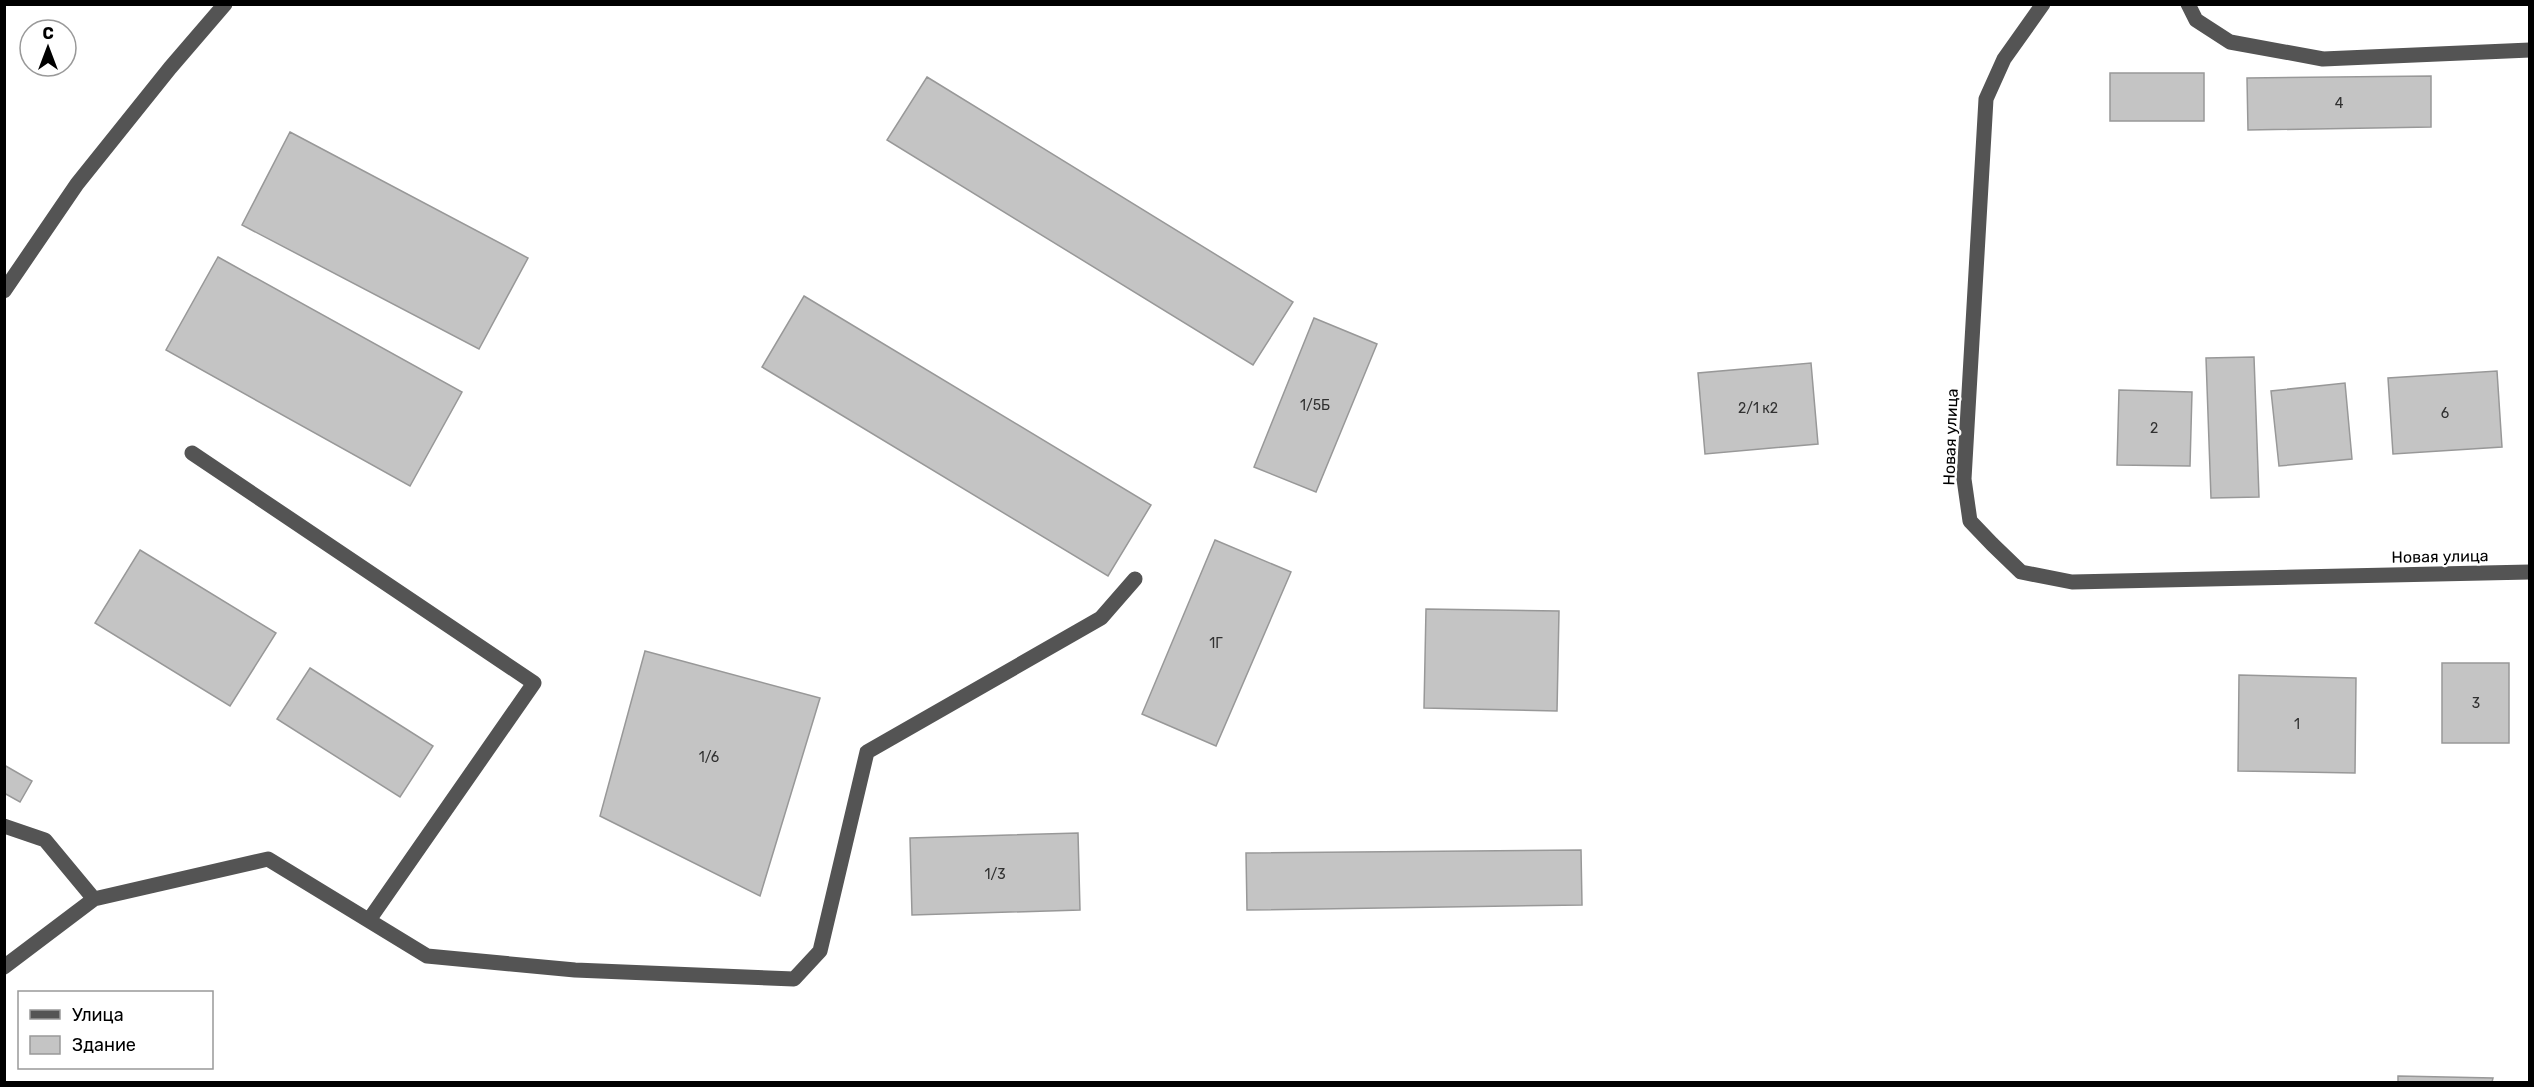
<svg xmlns="http://www.w3.org/2000/svg" width="2534" height="1087" font-family="Rubik,sans-serif">
  <style>
    .building { fill: #c4c4c4; stroke: #989898; stroke-width: 1.5 }
    .lines { fill: none; stroke-linecap: round; stroke-linejoin: round }
    .minor { stroke: #545454; stroke-width: 15 }
    .labels { text-anchor: middle; stroke-width: 4.5; stroke-linejoin: round; paint-order: stroke }
    .number-label { font-size: 14px; fill: #313131 }
    .street-label { font-size: 16px; fill: #000; stroke: #fff }
  </style>
  <rect width="100%" height="100%" fill="#fff"/>
  <path class="building" d="M2110 73H2204V121H2110Z
    M2431 76V127L2248 130 2247 78Z
    M927 77 1293 302 1253 365 887 140Z
    M290 132 528 258 479 349 242 225Z
    M218 257 462 392 410 486 166 350Z
    M804 296 1151 505 1108 576 762 367Z
    M1314 318 1377 344 1316 492 1254 467Z
    M2254 357 2259 497 2211 498 2206 358Z
    M1811 363 1818 444 1705 454 1698 373Z
    M2497 371 2502 447 2393 454 2388 378Z
    M2345 383 2352 459 2279 466 2271 391Z
    M2119 390 2192 392 2190 466 2117 465Z
    M1215 540 1291 572 1216 746 1142 714Z
    M140 550 276 633 230 706 95 623Z
    M1426 609 1559 611 1557 711 1424 708Z
    M645 651 820 698 760 896 600 816Z
    M2442 663H2509V743H2442Z
    M310 668 433 746 400 797 277 719Z
    M2239 675 2356 678 2355 773 2238 771Z
    M4 765 32 781 20 802 4 793Z
    M1078 833 1080 910 912 915 910 838Z
    M1581 850 1582 905 1247 910 1246 853Z
    M2398 1076 2493 1078 2492 1082H2398Z"/>
  <g class="lines">
    <path class="minor" d="M2043 4 2004 59 1986 99 1964 479 1970 521 1992 544 2021 572 2072 582 2530 572
      M2188 4 2196 20 2230 42 2323 59 2530 50
      M4 291 77 184 170 68 225 4
      M192 453 534 683 369 920
      M4 826 45 840 94 899
      M4 967 94 899 268 859 427 956 575 970 794 979 820 951 867 752 1101 618 1135 579"/>
  </g>
  <g class="labels">
    <g class="number-label">
      <text x="2339" y="108">4</text>
      <text x="1315" y="410">1/5Б</text>
      <text x="1758" y="413">2/1 к2</text>
      <text x="2445" y="418">6</text>
      <text x="2154" y="433">2</text>
      <text x="1216" y="648">1Г</text>
      <text x="2476" y="708">3</text>
      <text x="2297" y="729">1</text>
      <text x="709" y="762">1/6</text>
      <text x="995" y="879">1/3</text>
    </g>
    <g class="street-label">
      <text transform="translate(1950 437) rotate(-88)" y="6">Новая улица</text>
      <text transform="translate(2440 556) rotate(-1)" y="6">Новая улица</text>
    </g>
  </g>
  <rect width="2534" height="1087" fill="none" stroke="#000000" stroke-width="12"/>
  <rect x="18" y="991" width="195" height="78" fill="#ffffff" stroke="#999999" stroke-width="1.5"/>
  <rect x="30" y="1010" width="30" height="9" fill="#545454" stroke="#999999" stroke-width="1.5"/>
  <text x="72" y="1021" font-size="18" fill="#000000">Улица</text>
  <rect x="30" y="1036" width="30" height="18" fill="#c4c4c4" stroke="#999999" stroke-width="1.5"/>
  <text x="72" y="1051" font-size="18" fill="#000000">Здание</text>
  <g transform="translate(48 48)"><circle r="28" fill="#ffffff" stroke="#999999" stroke-width="1.5"/>
  <path d="M0-4.5L10 22L0 15L-10 22Z" fill="#000000"/>
  <text y="-9" font-size="16" font-weight="bold" text-anchor="middle" fill="#000000">С</text>
  </g>
</svg>
